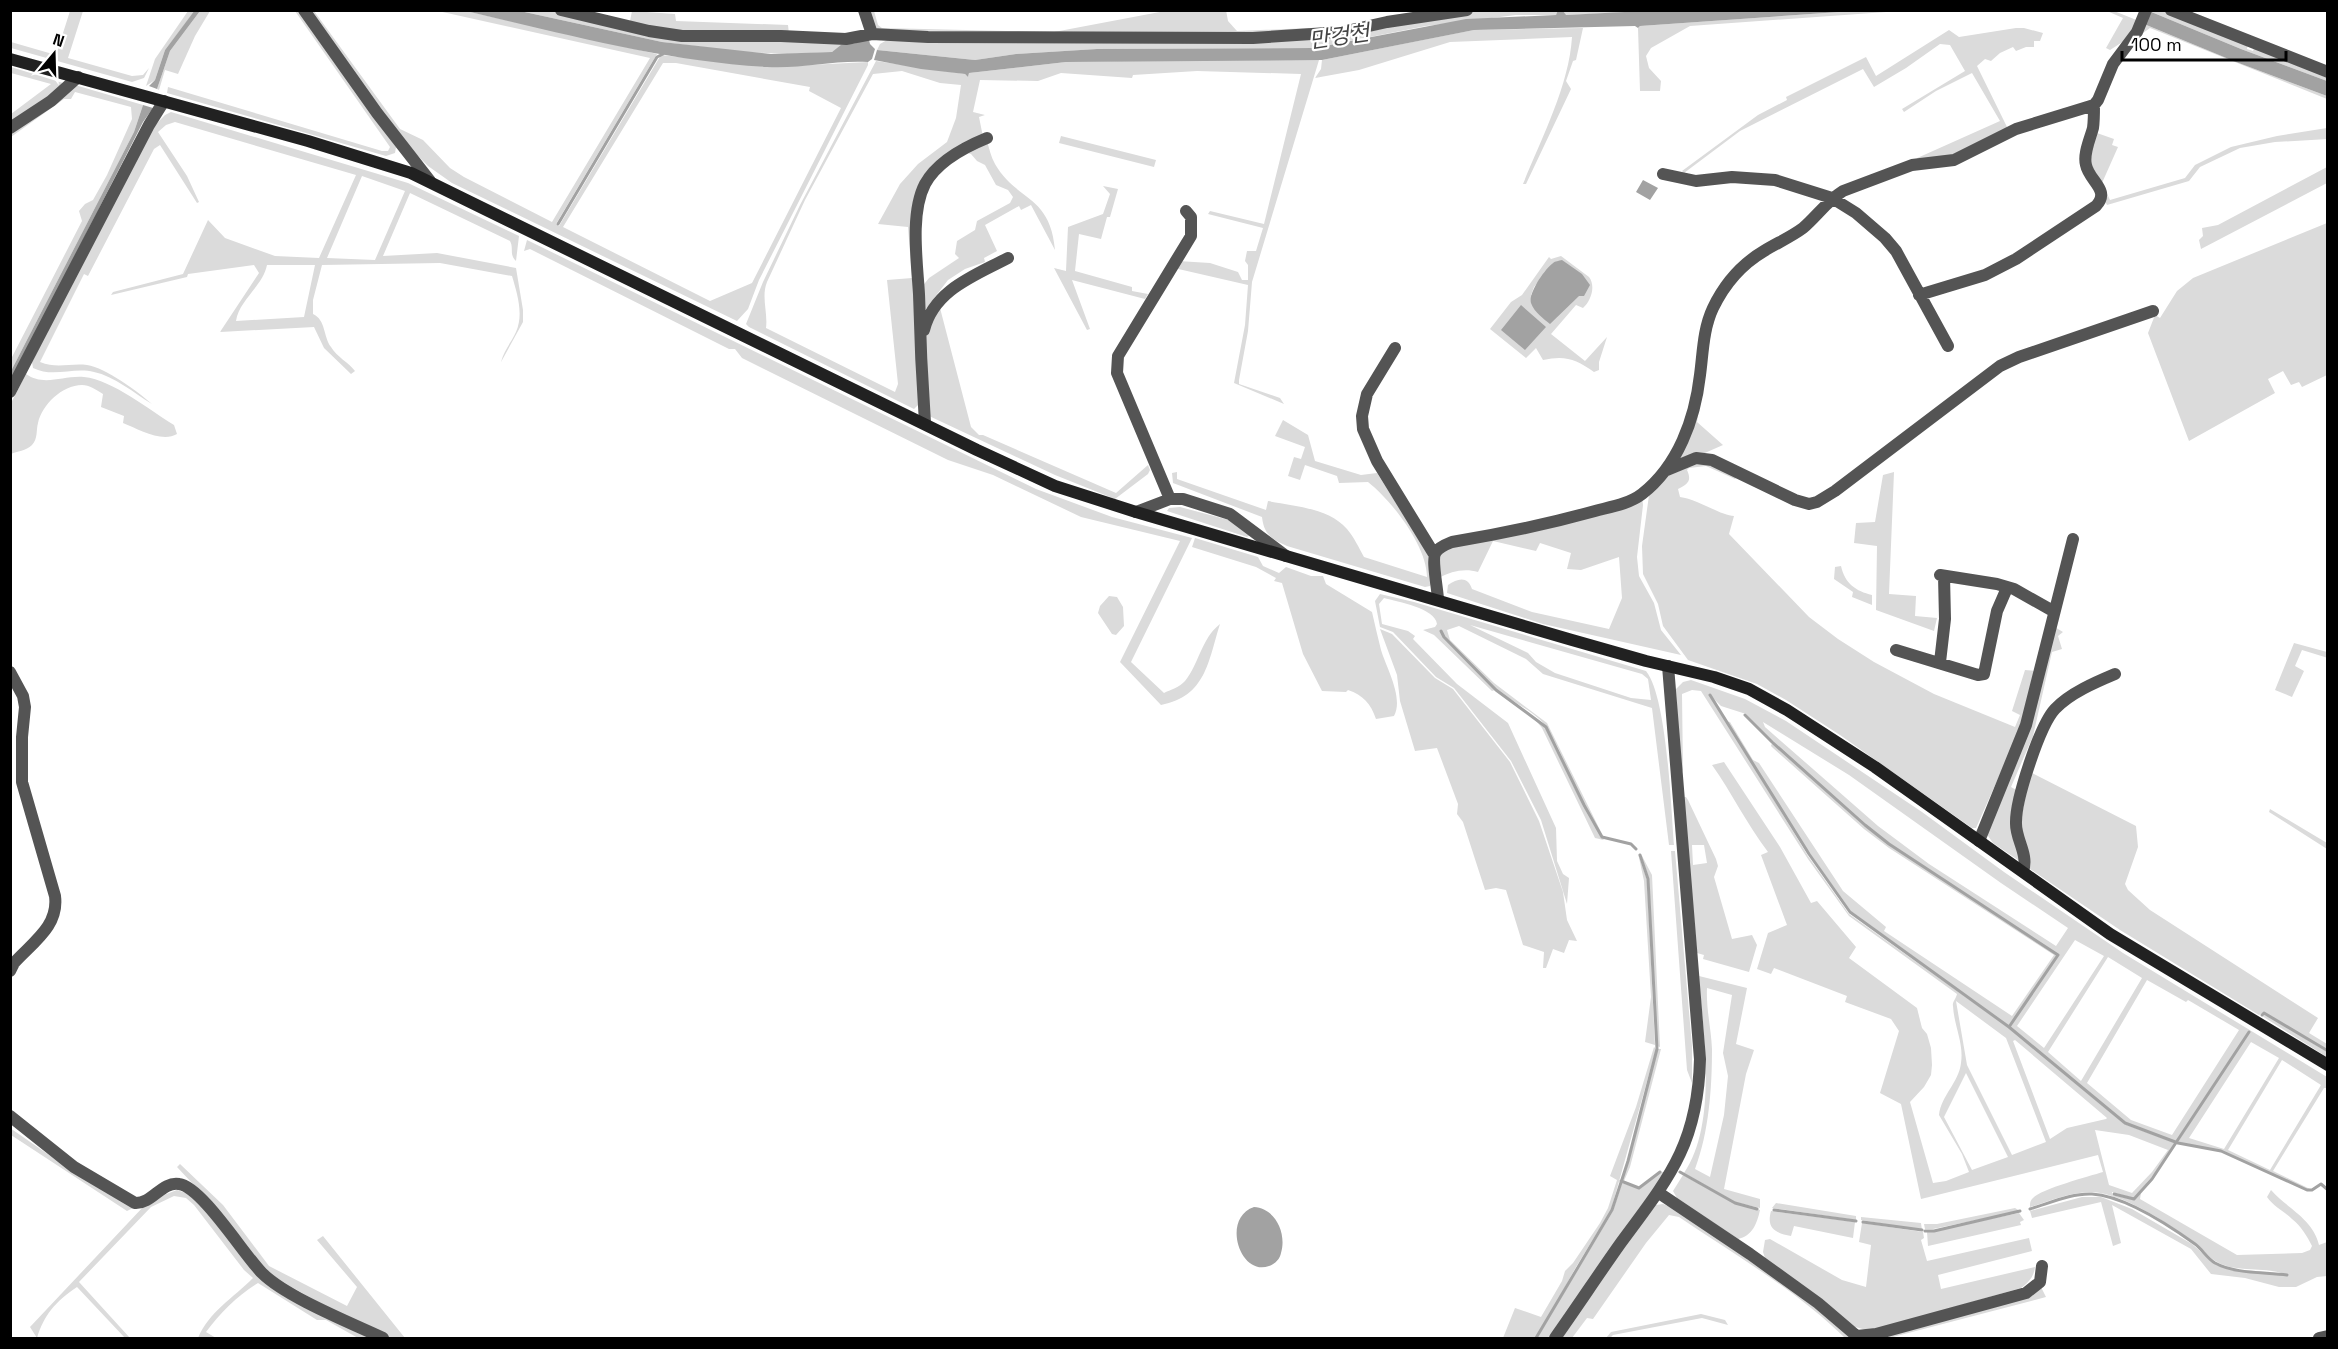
<svg xmlns="http://www.w3.org/2000/svg" width="2338" height="1349" font-family="'Space Grotesk','Noto Sans KR',sans-serif">
  <style>
    .green { fill: #dbdbdb; fill-rule: evenodd }
    .water { fill: #a2a2a2 }
    .lines { fill: none; stroke-linecap: round; stroke-linejoin: round }
    .stream { stroke: #a2a2a2; stroke-width: 3 }
    .minor { stroke: #545454; stroke-width: 12 }
    .tertiary { stroke: #545454; stroke-width: 12 }
    .secondary { stroke: #212121; stroke-width: 12 }
    .labels { text-anchor: middle; stroke-width: 4.5; stroke-linejoin: round; paint-order: stroke }
    .water-label { font-size: 22px; font-style: italic; fill: #434343; stroke: #fff }
  </style>
  <rect width="100%" height="100%" fill="#fff"/>
  <path class="green" d="M1226 10 1228 21 1237 31 1309 28 1311 32 1230 35 878 30 874 26 868 11H874L878 25 882 28 1054 32 1165 11Z
    M70 11H83L68 58 132 76 143 75 149 68 144 78 132 82 11 48V42L56 55Z
    M188 11H195L165 50 155 80 146 86 155 59Z
    M200 11H210L195 36 178 74 165 70 159 90 157 89 170 51Z
    M295 11H299L396 147 395 153 386 156 167 93 168 87 382 151H388L390 147Z
    M309 11H314L400 129 423 140 450 168 464 177 552 222 650 58 438 11H466L657 54 556 224 559 226 661 55 769 67 868 62V65L759 280 748 309 737 321 452 183 428 166 406 144ZM663 63H676L810 87 809 91 841 108 752 283 710 301 563 227Z
    M520 11H551L625 27 859 42 845 44 832 52 788 54 742 52 662 42Z
    M632 11 675 14 676 21 788 25 789 34H680L630 21Z
    M1478 11H1558L1556 15H1516L1426 26 1314 48 1097 49 1016 54 975 60 877 50 880 44 887 40 1168 39 1387 24Z
    M1563 11H1662L1565 15Z
    M1854 11H1900L1690 26 1651 48 1646 56 1649 68 1661 81 1660 91H1640L1638 28 1640 26Z
    M2107 11H2114L2139 21 2124 41 2110 50 2106 48 2123 18Z
    M2149 11H2165L2248 44 2247 49 2253 51 2255 46 2327 74V81L2241 49Z
    M2144 24 2236 62 2327 96V99L2150 28 2143 33 2141 32Z
    M1583 28 1576 60 1573 61 1566 81 1571 89 1526 184H1523C1541 139 1569 86 1572 37L1450 42 1359 70 1315 78 1321 69 1322 60 1458 33 1474 30Z
    M2016 28H2024L2043 33 2040 41H2034V47H2026L2016 51 2013 47 2000 53 1991 61 1985 59 1977 66 2008 129 1957 155 1915 159 2000 121 1972 73 1936 91 1904 112 1902 109 1965 71 1950 45 1940 44 1906 68 1874 87 1863 69 1740 131 1684 173 1682 171 1758 115 1787 100 1786 97 1866 57 1876 76 1949 30 1959 37Z
    M1232 59 1319 60 1252 282 1248 331 1239 380V384L1280 398 1284 404 1234 383 1245 325 1248 285 1174 268 1178 261 1210 263 1238 272 1242 280H1248V265L1245 261 1247 251H1256L1263 228 1208 214 1210 211 1264 224 1301 74 1197 71 1133 75 1132 78 1061 73 1038 81 980 80 973 112 985 115 979 117 983 137 920 183 918 405 914 409 749 327 746 324 763 282 800 205 876 61 965 74 968 77 969 73 1066 62ZM902 71 940 83 961 85 956 118 947 142 918 164 900 184 878 224 908 227 912 278 887 280 898 384 895 392 766 328C768 312 761 297 767 282L805 200 873 74Z
    M11 67 63 83 64 85 11 125V114L51 84 11 73Z
    M75 85 143 105 134 132 11 371V359L82 221 79 211 85 204 93 200 107 175 132 119 131 107 75 92 71 99H64L11 137V130Z
    M171 112 408 183 519 236 516 261C509 255 514 248 510 241L410 193 383 256 437 253 516 268 523 310V322L501 362C504 350 511 343 516 332 524 314 517 293 512 276L440 263 322 265 313 300V314C326 320 323 336 331 347 337 357 348 362 355 371L351 374 324 348 314 327 220 332 259 273 254 265 188 274 187 277 111 295 113 292 183 274 208 220 225 238 275 256 319 258 356 175 175 122 166 125 158 132 187 176 199 202 197 203 160 145 154 149 88 276 84 274 40 362C57 369 70 363 87 365 106 368 137 391 152 404 134 393 114 376 94 372 73 367 53 378 33 368L32 362 151 129 165 115ZM362 176 405 191 375 260 327 258ZM267 265H315L304 317 236 321C239 300 263 286 267 265Z
    M2327 128 2328 139 2275 142 2240 148 2200 167 2189 181 2107 205 2089 168 2094 132 2114 139 2112 145 2118 147 2102 183 2110 200 2185 178 2195 165 2231 147 2277 136Z
    M1061 136 1156 160 1154 167 1059 143Z
    M987 141C989 148 991 157 995 164 1017 202 1050 194 1055 250L1031 205 1021 210 1019 206 985 225 997 251 984 258 985 262 965 269 948 280 925 310 921 288 929 278 959 258 955 254 957 241 975 230 977 221 1010 203 1013 197 1008 190 996 185 985 165 977 161 971 154 967 153Z
    M2327 167V183L2201 249 2199 240 2203 236 2202 228 2218 225Z
    M1103 186 1118 189 1110 217H1107L1101 239 1079 234 1075 271 1132 287V291L1148 294 1145 299 1072 280 1090 329 1087 330 1054 268 1066 271 1068 227 1103 214 1110 194Z
    M2327 223V375L2302 387 2299 382 2291 385 2283 371 2268 379 2275 393 2189 441 2148 333 2155 315 2160 318 2177 291 2193 278Z
    M527 240 1036 489 1112 517 1192 538 1131 662 1164 693C1170 690 1180 687 1185 681 1199 664 1201 639 1220 624 1208 662 1206 696 1161 705L1120 662 1180 541 1081 517 993 475 948 460 742 358 735 349H729L530 249 524 251Z
    M1561 256 1589 277C1596 286 1591 301 1583 308L1576 305 1551 334 1585 361 1607 337 1599 362V370L1594 372C1576 359 1565 355 1543 360L1536 348 1526 358 1490 329 1511 302 1522 295 1549 257 1551 259ZM1553 263 1584 296 1531 295 1534 287Z
    M1719 305 1711 332 1697 422 1723 445 1698 456 1675 460 1711 319Z
    M940 308 971 427 979 435H983L1116 493 1148 465 1150 470 1148 474 1115 499 1055 475 927 415 924 344 928 320Z
    M26 374C44 387 64 375 84 377 113 380 149 410 174 425L177 434C162 443 138 429 123 423L124 416 101 407 103 394C97 390 89 385 82 385 62 385 42 405 38 423 36 430 38 439 32 445 26 451 17 451 11 454V403Z
    M1283 420 1308 435 1315 461 1361 475 1377 473 1427 552 1434 579 1430 586 1425 587 1287 546C1271 539 1264 534 1262 517L1173 483 1172 473 1177 472V479L1266 510 1268 501C1294 506 1329 508 1347 529 1354 537 1359 548 1364 557L1427 577C1427 546 1392 501 1368 482L1339 483 1337 476 1305 465 1300 480 1288 476 1294 457 1301 459 1305 447 1275 436Z
    M1698 461 1739 475 1735 479 1706 466 1689 468 1687 470C1692 481 1688 484 1678 489L1680 497C1697 499 1722 516 1734 516L1729 534 1809 617 1838 639 1874 662 1934 694 2015 727 2020 715 2012 711 2025 670 2036 671 2025 718 1976 828H1972L1840 735 1786 700 1757 684 1688 660 1663 626 1658 604 1643 574 1642 546 1650 488 1663 476Z
    M1894 472 1889 594 1916 596 1915 616 1937 618 1934 631 1876 610 1877 546 1854 543 1856 523 1875 522 1883 475Z
    M1642 496 1643 505 1637 557 1639 576 1654 603 1661 630 1681 655 1543 624 1447 593 1448 585C1458 578 1468 576 1472 589L1532 612 1609 629 1622 598 1619 557 1581 570 1567 569 1571 553 1540 543 1536 551 1493 541 1478 572C1465 568 1451 571 1439 578L1440 552 1443 549Z
    M1180 507 1229 520 1250 535 1247 537 1167 511 1169 508Z
    M1195 538 1258 557 1263 566 1279 573 1286 567 1311 576H1323L1326 584 1372 612C1375 625 1378 638 1381 650 1386 667 1404 698 1394 716L1376 719C1371 704 1363 695 1348 690L1346 692 1322 691 1303 654 1282 583 1274 581 1276 578 1256 567 1192 547Z
    M1841 566C1845 584 1856 591 1872 595V605L1852 597 1853 592 1834 579 1835 567Z
    M1380 594 1414 602 1646 671C1667 697 1671 807 1674 845H1669L1652 708 1543 674 1526 659 1459 626 1447 630 1450 640 1494 683 1547 723 1604 838C1580 813 1567 758 1547 728 1538 713 1510 701 1496 689 1477 673 1461 654 1444 637L1442 631 1443 637 1495 690 1492 691 1434 635 1423 630 1435 627 1437 624C1435 608 1398 602 1384 598L1379 604 1382 624 1408 631 1415 636 1413 639 1457 684 1508 723 1556 828 1557 861 1563 874 1569 878 1567 904 1541 820 1511 761 1454 688 1436 677 1393 632 1380 627 1375 601ZM1470 625 1642 674 1648 679 1651 700 1631 698 1555 673 1536 662 1528 653Z
    M1109 596 1117 597 1123 607 1124 626 1116 635 1112 634 1098 613 1100 606Z
    M2053 626 2063 632 2058 636 2062 649 2052 652 2033 736 2011 787 2018 791 2021 861 2018 860 1993 843 1986 833Z
    M1380 629 1392 634 1435 678 1453 689 1510 762 1539 821 1563 892 1567 920 1577 941 1569 940 1564 953 1553 949 1546 968H1543L1544 952 1523 945 1506 890 1496 888 1485 890 1463 822 1457 814 1458 804 1437 748 1415 751 1400 701 1397 675Z
    M2294 643 2327 652 2328 658 2302 650 2295 666 2304 671 2292 697 2275 690Z
    M1691 680 1745 699 1786 721 1922 812 2004 872 2123 953 2327 1077V1088H2324L2273 1171 2312 1190H2307L2221 1151 2178 1142 2248 1033 2177 1142 2125 1122 2010 1027 1851 911 1806 848 1726 721 1730 722 1753 760 1759 763 1843 891 1886 927 1884 931 2012 1016 2054 955 1889 848 1864 829 1773 748 1771 746 1772 743 1865 826 1912 860 1865 825 1773 742 1746 714 1721 706 1710 695 1808 856 1849 914 2009 1028 2124 1124 2175 1143 2159 1168 2134 1198 2112 1192V1195L2134 1200 2141 1193 2140 1199 2237 1255 2302 1253 2310 1250 2312 1246C2307 1236 2301 1226 2292 1219 2284 1211 2274 1207 2267 1197L2271 1190C2288 1209 2313 1219 2319 1245L2327 1242V1276L2317 1277 2296 1287H2279L2245 1278 2211 1274 2191 1249 2112 1205 2121 1243 2113 1246 2101 1202 2032 1218 2030 1211 2082 1197H2101L2132 1209 2192 1244 2216 1265 2229 1269 2289 1276C2268 1265 2238 1274 2217 1262 2209 1258 2204 1249 2196 1244 2172 1225 2124 1194 2093 1192 2073 1191 2050 1201 2030 1207 2030 1203 2030 1201 2033 1198 2041 1189 2090 1176 2103 1172L2098 1155 1921 1199 1901 1104 1880 1093 1899 1031 1891 1019 1845 1002 1847 996 1774 968 1771 974 1757 969 1768 933 1787 925 1761 855 1768 852C1746 823 1732 793 1712 765L1724 762 1780 847 1811 903 1817 901 1856 947 1849 958 1917 1008 1922 1028 1927 1034 1931 1048 1932 1065 1931 1075 1924 1087 1910 1102 1933 1183 1946 1181 1969 1172 1962 1154 1939 1115C1941 1096 1959 1082 1961 1063 1964 1043 1954 1026 1953 1006 1952 1002 1956 999 1957 994L1849 916 1808 859 1701 691 1692 690 1682 694 1683 772 1678 760 1676 689 1683 682ZM1763 722 1849 775 2001 883 2068 928 2056 946 1929 864 1878 826 1765 727ZM2075 940 2104 956 2044 1048 2017 1026ZM2108 957 2142 978 2081 1081 2048 1052ZM2147 980 2186 1002 2188 1000 2239 1030 2172 1135 2131 1120 2087 1083ZM1956 1001 2006 1038 2046 1142 2012 1155 1967 1065ZM2015 1040 2107 1118 2106 1119 2067 1128 2050 1139 2013 1041ZM2251 1042 2279 1058 2224 1149 2189 1138ZM2282 1060 2321 1085 2270 1170 2228 1150ZM1966 1073 2008 1157 1972 1170 1944 1117ZM2095 1130 2129 1135 2168 1150 2152 1172 2132 1193 2109 1185Z
    M1533 717 1545 727 1583 806 1604 840 1595 838 1542 728Z
    M2030 772 2136 826 2138 847 2125 884 2128 890 2150 910 2318 1018 2309 1033 2327 1044V1050L2264 1012 2259 1015 2120 930 2030 869 2020 826Z
    M1683 797H1686L1688 800 1716 859 1718 866 1714 877 1732 939 1752 935 1757 945 1749 972 1703 959 1704 955 1697 953ZM1692 845H1704L1707 863 1693 865Z
    M2270 809 2327 843V849L2269 812Z
    M1671 851H1675L1692 1046V1083L1687 1070Z
    M1638 853 1647 880 1655 1045 1645 1042 1651 997 1644 881Z
    M1641 854 1652 875 1660 1047 1657 1046 1649 879Z
    M1699 976 1747 988 1736 1044 1754 1050 1746 1074 1724 1189 1760 1199V1208L1735 1202 1684 1173C1718 1123 1703 1034 1699 976ZM1707 988 1732 995 1723 1053 1728 1076 1724 1115 1710 1177 1695 1169C1709 1132 1712 1088 1712 1049 1711 1028 1706 1008 1707 988Z
    M2265 1014 2327 1052V1057L2262 1016Z
    M1654 1047 1656 1049 1611 1210 1576 1267 1537 1337 1503 1338 1515 1308 1541 1317 1562 1281 1565 1271 1573 1263 1600 1223 1608 1208 1617 1180 1610 1176 1636 1107Z
    M1658 1049H1661L1630 1167 1624 1181 1622 1180Z
    M10 1128 65 1166 133 1208 127 1211 11 1135Z
    M180 1164 223 1205 269 1266 347 1306 357 1287 317 1240 323 1236 405 1338H390L318 1302 267 1273 206 1198 177 1167Z
    M1661 1172H1665L1548 1338H1537L1613 1211 1622 1183 1640 1189Z
    M1683 1175 1734 1203 1760 1210C1757 1224 1752 1236 1738 1239L1677 1198 1673 1191Z
    M177 1190 186 1193 203 1208 243 1257 374 1338H358L326 1320H317L258 1283C238 1295 220 1313 206 1332L216 1338H198C209 1312 233 1298 253 1278L244 1270 194 1205 186 1198 174 1196 151 1207 79 1282 130 1338H125L77 1287C55 1302 44 1315 37 1338L30 1327 144 1206 161 1196Z
    M1776 1203 1856 1216V1220L1772 1208Z
    M1663 1204 1675 1209 1781 1280 1852 1338H1845C1796 1290 1735 1255 1679 1217L1669 1215 1646 1243 1593 1319 1587 1318 1572 1338H1562L1625 1245 1656 1205Z
    M2015 1208 2020 1211 1933 1229H1925L1924 1224H1937Z
    M1771 1211 1855 1222 1853 1238 1794 1226 1791 1236C1776 1233 1766 1229 1771 1211Z
    M2019 1213 2024 1220 2020 1222 2021 1225 1928 1246 1927 1232Z
    M1861 1217 1921 1223 1922 1230 1861 1220Z
    M1862 1223 1923 1232 1924 1238 1921 1240 1927 1261 2029 1238 2032 1251 1938 1275 1941 1289 2035 1267C2034 1277 2028 1283 2021 1288L1877 1329 1866 1330 1852 1326 1765 1258 1763 1252 1765 1240 1770 1239 1842 1280 1866 1287 1871 1245 1859 1242Z
    M2041 1287 2046 1297 1889 1338H1866Z
    M1701 1314 1725 1320 1728 1325 1702 1318 1613 1335 1610 1338H1606L1611 1332Z"/>
  <path class="water" d="M195 10 200 11 170 51 157 89 149 86 155 80 165 50Z
    M1663 10 1854 11 1640 26 1638 28 1635 26 1474 30 1322 60 1066 62 969 73 968 77 965 74 921 69 874 60 877 50 975 60 1016 54 1097 49 1314 48 1466 19 1556 15 1558 10 1563 11 1566 15Z
    M466 11H520L662 42 771 54 832 52 841 45 857 43 868 36 870 44 875 49 872 59 868 62C834 60 801 69 767 67 665 61 565 34 466 11Z
    M2149 11 2241 49 2327 81V96L2236 62 2144 24Z
    M143 105 153 108 143 122 11 381V371L134 132Z
    M1643 180 1658 188 1650 200 1636 192Z
    M1562 260 1582 274 1590 285 1584 296H1579L1550 324C1544 319 1534 312 1531 303 1528 293 1545 269 1553 263 1555 261 1559 261 1562 260Z
    M1521 305 1546 327 1525 350 1501 330Z
    M1254 1207C1275 1208 1287 1233 1281 1253 1280 1259 1275 1264 1269 1266 1240 1277 1221 1218 1254 1207Z"/>
  <g class="lines">
    <path class="stream" d="M558 224 657 57 663 54
      M1441 631 1444 637 1496 690 1546 727 1584 805 1602 837 1631 844 1636 849
      M1710 695 1809 854 1850 912 2009 1027 2125 1123 2178 1143 2221 1151 2307 1190H2312L2321 1184 2328 1190
      M1745 715 1772 742 1865 825 1889 844 2058 955 2009 1027
      M2262 1015 2264 1013 2328 1051
      M1680 1172 1735 1203 1757 1209
      M1621 1181 1639 1188 1660 1172
      M2114 1194 2134 1199 2152 1179 2249 1032
      M2030 1209C2050 1203 2072 1193 2092 1194 2124 1196 2170 1226 2195 1244 2202 1249 2207 1258 2215 1263 2235 1274 2265 1272 2287 1275
      M1774 1210 1856 1221
      M1863 1222 1922 1230
      M1925 1231H1934L2020 1211
      M1536 1338 1612 1210 1628 1161 1657 1049 1648 879 1640 855"/>
    <path class="minor" d="M304 10 377 113 430 181
      M561 10 649 31 682 36H781L846 39 872 34 928 37 1253 38 1342 32 1387 22 1467 10
      M864 10 872 34
      M2171 10 2328 72
      M10 128 51 101 78 77
      M1663 174 1696 181 1732 177 1775 180 1832 198 1856 213 1885 238 1896 251 1948 346
      M1919 295 1985 275 2016 259 2096 206C2111 190 2089 181 2086 165 2083 154 2090 139 2093 128 2094 121 2094 112 2094 105
      M924 330C934 290 974 276 1008 258
      M1395 348 1367 394 1362 416 1363 429 1377 461 1434 554
      M10 392 149 125 164 101
      M925 423C922 380 920 337 919 294 917 261 910 213 925 184 937 162 965 147 987 138
      M1667 470 1696 458 1712 460 1795 500 1809 504 1817 502 1835 491 2000 366 2019 357 2153 311
      M1170 499 1117 373 1118 356 1191 236V217L1186 211
      M1136 512 1170 499H1183L1230 514 1286 556
      M1940 575 1997 584 2014 589 2053 611
      M1438 600C1438 591 1431 558 1436 552 1439 547 1447 544 1452 542 1501 534 1548 524 1595 511 1610 507 1629 504 1642 494 1678 466 1695 419 1700 375 1703 353 1703 329 1713 308 1724 285 1742 264 1764 251 1777 243 1791 237 1803 228 1817 216 1827 201 1843 191L1912 165 1954 160 2016 129 2094 105 2098 100 2113 64 2137 32 2146 10
      M1896 650 1978 675 1984 674 1997 611 2007 588
      M1940 662 1945 619 1944 576
      M10 672 23 696 25 707 22 737V782L55 896C59 926 33 942 14 963L10 971
      M1979 841 2026 725 2073 539
      M2023 871C2029 854 2015 839 2016 822 2016 798 2040 725 2055 709 2070 693 2096 682 2115 674
      M10 1116 74 1167 135 1203C152 1204 162 1181 179 1184 202 1187 244 1255 262 1273 286 1297 351 1323 383 1338
      M1659 1193 1750 1254 1818 1303 1859 1338
      M1857 1336 1876 1334 2026 1293 2040 1282 2042 1266
      M2319 1338 2328 1336"/>
    <path class="tertiary" d="M1555 1338C1577 1307 1598 1275 1620 1244 1668 1179 1698 1145 1700 1059L1668 666"/>
    <path class="secondary" d="M10 59 308 141 411 173 977 450 1055 486 1136 512 1572 640 1646 661 1714 677 1749 689 1787 710 1875 767 2110 934 2328 1065"/>
  </g>
  <g class="labels">
    <g class="water-label">
      <text transform="translate(1339 36) rotate(-8)" y="8">만겅천</text>
    </g>
  </g>
  <rect width="2338" height="1349" fill="none" stroke="#000000" stroke-width="24"/>
  <g transform="translate(54 54) rotate(19)" stroke="#ffffff" stroke-width="4.5" paint-order="stroke">
  <path d="M0-4.5L10 22L0 15L-10 22Z" fill="#000000"/>
  <text y="-9" font-size="16" font-weight="bold" text-anchor="middle" fill="#000000">N</text>
  </g>
  <path d="M2122 51v9h164v-9" fill="none" stroke="#000000" stroke-width="3"/>
  <text x="2131" y="51" font-size="18" fill="#000000" stroke="#ffffff" stroke-width="4.5" paint-order="stroke">100 m</text>
</svg>
